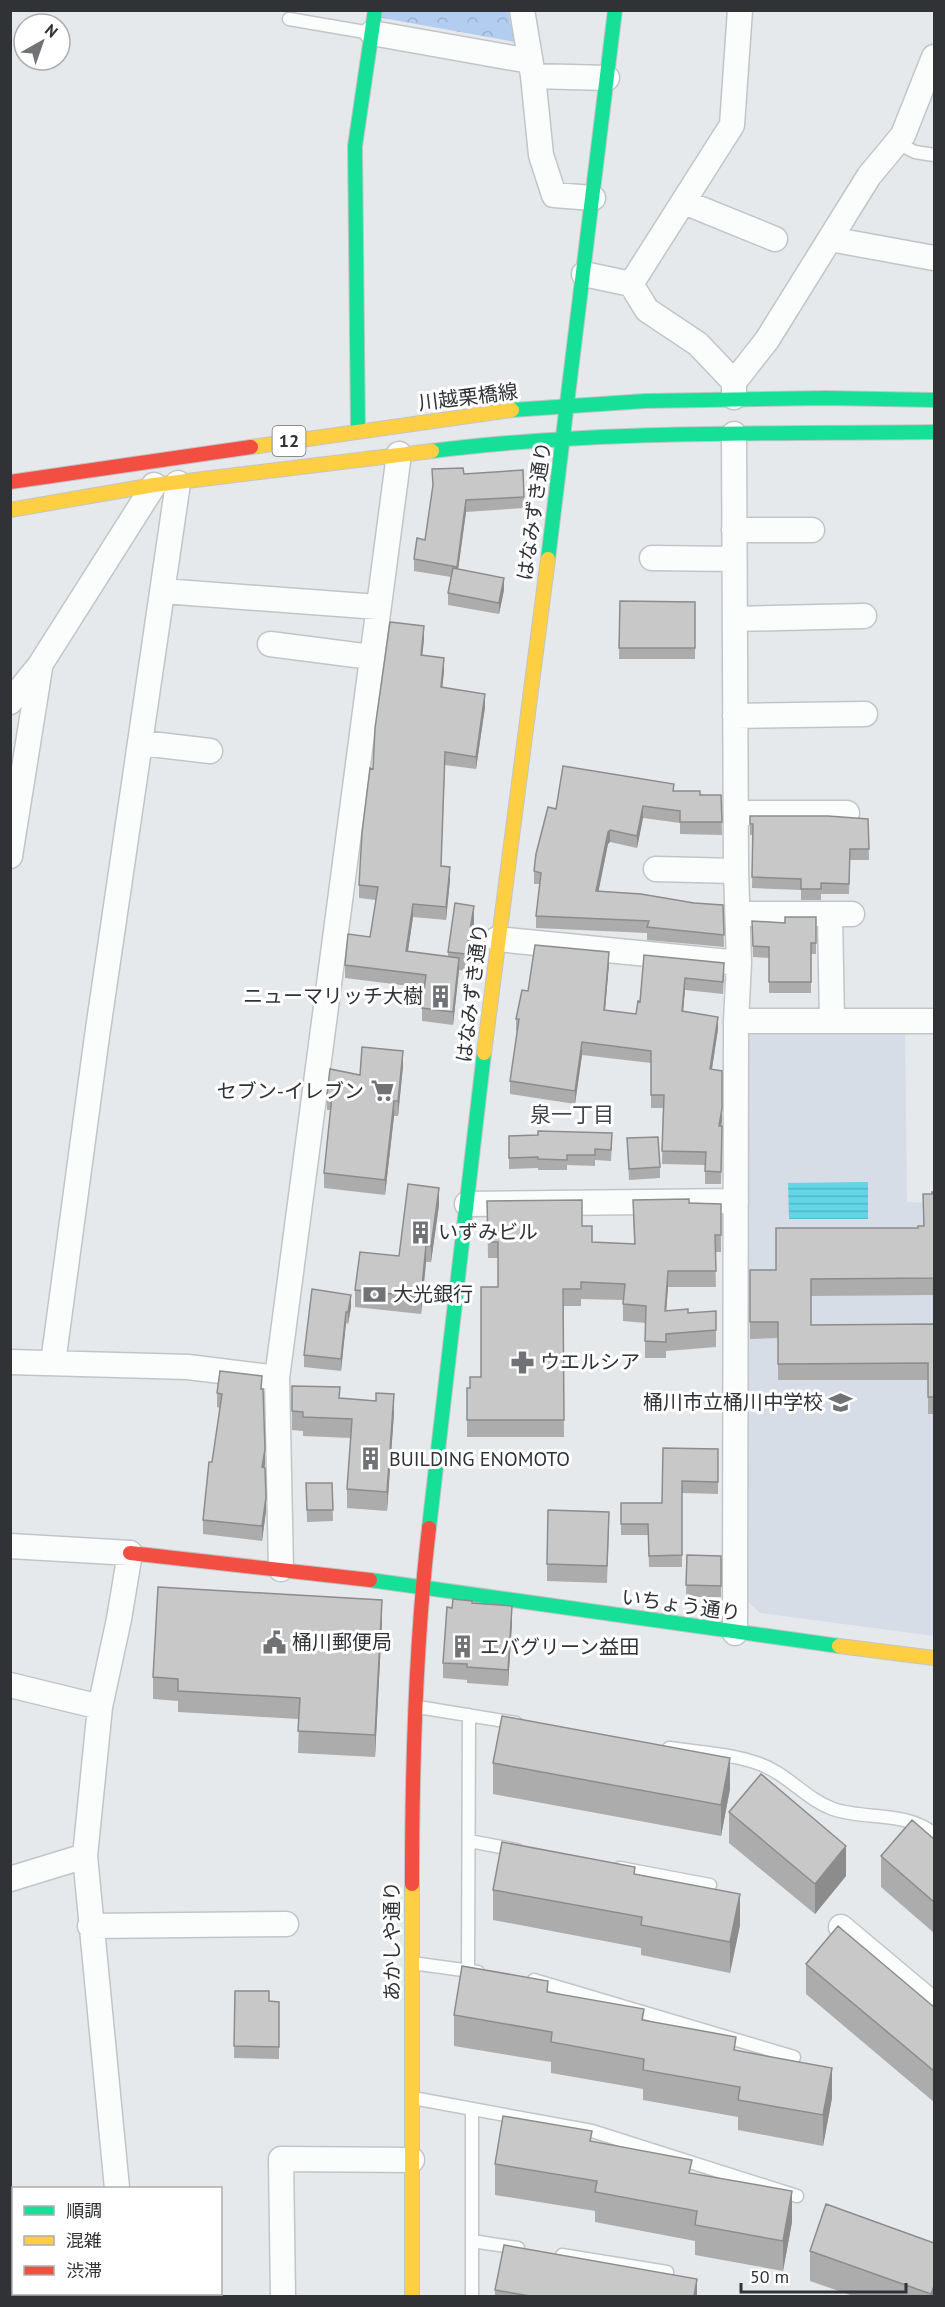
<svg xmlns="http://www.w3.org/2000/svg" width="945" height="2307" font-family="'PT Sans','Noto Sans JP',sans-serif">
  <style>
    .built { fill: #d6dde6 }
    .park { fill: url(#park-crowns) }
    .water { fill: url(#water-rules) }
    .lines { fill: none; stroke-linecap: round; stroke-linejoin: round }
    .lane-casing { stroke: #c2c5c7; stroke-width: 15 }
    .street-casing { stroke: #c2c5c7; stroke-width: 27 }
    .fast-casing { stroke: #c2c5c7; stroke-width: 16 }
    .slow-casing { stroke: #c2c5c7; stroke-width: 16 }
    .jam-casing { stroke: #c2c5c7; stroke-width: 16 }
    .lane { stroke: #fbfcfc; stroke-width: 12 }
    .street { stroke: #fbfcfc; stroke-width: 24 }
    .fast { stroke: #16e098; stroke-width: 14 }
    .slow { stroke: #ffcf43; stroke-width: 14 }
    .jam { stroke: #f24e42; stroke-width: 14 }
    .wall { fill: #acacac }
    .shaded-wall { fill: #8c8c8c }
    .building { fill: #c8c8c8; stroke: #8c8c8c; stroke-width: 1.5 }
    .labels { text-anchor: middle; stroke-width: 6; stroke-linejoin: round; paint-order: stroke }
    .shield { fill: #fff; stroke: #6e7072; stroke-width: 1.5 }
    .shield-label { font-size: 18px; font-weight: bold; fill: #303235 }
    .street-label { font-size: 20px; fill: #303235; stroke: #fff }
    .poi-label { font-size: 20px; fill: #303235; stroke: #fff; text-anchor: start }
    .neighbourhood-label { font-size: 21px; fill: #42464d; stroke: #fff }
  </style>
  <defs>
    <pattern id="park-crowns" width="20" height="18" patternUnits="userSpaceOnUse" patternTransform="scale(1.5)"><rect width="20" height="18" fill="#b3cdf0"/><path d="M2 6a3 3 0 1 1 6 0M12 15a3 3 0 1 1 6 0" fill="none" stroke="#9ab0ce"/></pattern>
    <pattern id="water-rules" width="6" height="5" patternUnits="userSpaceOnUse" patternTransform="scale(1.5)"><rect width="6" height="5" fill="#62d5e6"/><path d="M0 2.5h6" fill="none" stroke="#55b7c6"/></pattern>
  </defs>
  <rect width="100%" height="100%" fill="#e6e9ec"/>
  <path class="built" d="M905 1025 907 1202 934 1203V1636L760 1613 746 1600 748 1030Z"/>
  <path class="park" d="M377 10 508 11 515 42 377 17Z"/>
  <path class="water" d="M868 1182V1219H789L788 1183Z"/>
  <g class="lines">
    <defs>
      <path id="lane" d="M289 19 371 33
        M897 143 915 152 934 155
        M418 1707 516 1723
        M669 1748C702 1753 748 1754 776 1772 796 1784 811 1801 833 1809 865 1820 907 1811 934 1834
        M469 1841 517 1850
        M620 1868 710 1885
        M412 1963 478 1972
        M468 1971 469 1715
        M534 1980 794 2057
        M413 2098 592 2131 797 2196
        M472 2241 518 2248
        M562 2255 667 2272
        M472 2296V2109"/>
      <path id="street" d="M522 10 533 76 541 155 554 195 593 198
        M372 33 530 61
        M533 76 607 78
        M684 202 775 239
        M830 239 934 258
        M584 274 631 284
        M734 382 698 344 647 310 631 284 732 125 740 10
        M734 397V382L767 340 869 176 903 135 934 57
        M734 434 736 871 739 963 736 1021 735 1633
        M734 530H812
        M652 558 734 559
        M163 591 378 607
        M735 619 864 616
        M270 644 371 657
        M10 702 40 665 154 485
        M735 716 865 714
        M142 743 210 751
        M736 813H847
        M10 856 40 668
        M656 869 736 871
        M738 914H852
        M830 914 832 1021
        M497 939 739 963
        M736 1021H934
        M467 1204 736 1201
        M10 1362 188 1367 277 1378
        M53 1363 97 1036 178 483
        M10 1546 130 1553 119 1619 100 1707 85 1856 117 2188
        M281 1569 277 1378 399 454
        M10 1685 100 1707
        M10 1879 85 1856
        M90 1926 286 1924
        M841 1927 934 2005
        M10 2222 14 2221
        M112 2296V2294
        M283 2296 281 2159 412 2160"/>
      <path id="fast" d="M512 410 645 401 826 398 934 400
        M358 431 355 146 375 10
        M432 451C598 430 766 434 934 432
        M548 559 615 10
        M429 1528 484 1053
        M370 1580 839 1646"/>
      <path id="slow" d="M251 447 512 410
        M10 510 154 485 432 451
        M484 1053 548 559
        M839 1646 934 1658
        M412 1884V2296"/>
      <path id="jam" d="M10 482 251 447
        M130 1553 370 1580
        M412 1884C412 1766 415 1646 429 1528"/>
    </defs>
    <use href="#lane" class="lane-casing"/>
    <use href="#street" class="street-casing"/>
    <use href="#fast" class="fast-casing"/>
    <use href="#slow" class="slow-casing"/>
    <use href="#jam" class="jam-casing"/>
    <use href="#lane" class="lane"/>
    <use href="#street" class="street"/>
    <use href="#fast" class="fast"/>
    <use href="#slow" class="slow"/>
    <use href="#jam" class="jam"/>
  </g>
  <path class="wall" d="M464 474 524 497V508L466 512 458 569 504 590 499 614 448 605V593L451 577 414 571V559Z
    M620 601 695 602V659H619Z
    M424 639 422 656 444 671 442 688 485 707 476 769 445 765 441 866 450 880 446 920 413 917 408 951 448 957V952L474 923 466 971 459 970 453 1025 422 1021V1008L425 988 345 978V965L370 937 376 900 359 898V885L373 769Z
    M674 791 700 795H721L722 835 680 834V823L643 818 637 848 610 842 608 844 598 892 694 903 723 905 724 947 647 940V933L536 928V916L540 884H534V871L556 809Z
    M750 816 868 819 869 860H850L849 894H821V900H801V890L752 888 753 835H750Z
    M816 917V954H811V993H769V958L753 957 752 921 785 923Z
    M644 955 724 976 723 994 685 990 683 1011 718 1029 712 1069 722 1071 721 1126H722L721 1184H705V1165L662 1164 663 1108H651V1063L582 1055 575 1104 510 1094V1081L518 1031H516V1019L528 991 609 964 605 1010 636 1014 640 1002Z
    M403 1066 398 1116H394L385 1195 324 1188V1173L331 1110H327V1095L360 1075Z
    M509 1136 612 1144 611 1161 595 1160V1166L567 1165V1170H538V1168L509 1169Z
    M627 1138 660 1167V1178L629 1180Z
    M934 1192V1295L811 1296V1325L934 1324V1414H928V1380H778V1338L750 1339V1270H776L924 1226 923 1194H932Z
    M633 1200 721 1204V1252H715L716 1287H668L666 1311 688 1313 716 1311V1347L666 1351V1358H645V1323L623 1321V1300L581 1299V1306H563L564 1437H467V1388H470L481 1377 498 1287V1258H488L487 1201 582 1226 592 1242 634 1244Z
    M439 1205 431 1262H426L421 1314 355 1307V1290L399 1256Z
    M351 1307 348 1324 346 1323 341 1371 304 1367V1355Z
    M292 1386 394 1413 387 1511 347 1508V1489L351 1438 303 1436V1431L292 1430Z
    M262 1389 266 1511 262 1541 203 1534V1520L220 1408 217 1407V1393Z
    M663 1448 718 1449V1494L682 1493V1567H649L648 1535H621V1503H662Z
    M306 1483H332L333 1521 307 1522Z
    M609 1529 607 1583 547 1581V1564Z
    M687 1555 721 1556V1597H686Z
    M472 1603 512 1622 508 1686 467 1683V1680L443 1678V1663L452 1608Z
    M382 1622 375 1757 298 1753 299 1719 178 1712V1701L153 1699V1677Z
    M493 1763 730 1789 721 1836 493 1794Z
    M729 1812 846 1876 815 1914 729 1843Z
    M934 1839V1933L881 1887V1856Z
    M635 1874 740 1925 730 1973 641 1955V1948L493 1920V1890Z
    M806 1964 934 2007V2102L806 1994Z
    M235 1991 269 2001 279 2002V2059L234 2058Z
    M548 1992 736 2050 832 2098 823 2146 738 2130V2117L643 2100V2089L551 2073V2062L454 2046V2015Z
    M592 2141 692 2174 792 2222 783 2271 695 2255V2241L595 2222V2211L495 2195V2164Z
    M826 2204 934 2296H853L810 2281V2251Z
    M495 2290 697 2296H495Z"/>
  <path class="shaded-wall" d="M466 500V512L457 578V567Z
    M504 578V590L499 614V603Z
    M424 626V639L421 668V655Z
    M444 658V671L441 700V687Z
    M485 694V707L476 769V757Z
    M643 806V818L637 848V836Z
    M610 830V842L608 844 596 904V891L608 832Z
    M450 867V880L446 920V907Z
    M413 904V917L406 964V951Z
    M474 906V923L466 971V954Z
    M609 952V964L604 1022V1010Z
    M459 958V971L453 1025V1012Z
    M685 978V990L682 1024V1011Z
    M718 1017V1029L710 1081V1069Z
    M582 1042V1055L575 1104V1091Z
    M403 1051V1066L398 1116V1101Z
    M394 1101V1116L385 1195V1180Z
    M722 1108V1121L719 1139V1126Z
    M439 1188V1205L431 1262V1246Z
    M426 1245V1262L421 1314V1297Z
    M668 1271V1287L665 1328V1311Z
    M351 1295V1307L348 1324V1312Z
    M346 1312V1323L341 1371V1359Z
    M394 1394V1413L387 1511V1492Z
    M265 1449V1464L262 1482V1467Z
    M266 1497V1511L262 1541V1526Z
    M382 1600V1622L375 1757V1735Z
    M512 1606V1622L508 1686V1670Z
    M730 1758V1789L721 1836V1805Z
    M846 1846V1876L815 1914V1884Z
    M740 1894V1925L730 1973V1942Z
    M832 2068V2098L823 2146V2115Z
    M792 2191V2222L783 2271V2241Z
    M697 2279V2296H694Z
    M934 2286V2296H931V2294Z"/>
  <path class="building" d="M463 468 464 474 523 470 524 497 466 500 457 567 414 559 417 538 425 540 433 485 432 469Z
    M453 568 504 578 499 603 448 593Z
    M620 601 695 602V648H619Z
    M390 622 424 626 421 655 444 658 441 687 485 694 476 757 445 752 441 866 450 867 446 907 413 904 406 951 459 958 453 1012 422 1008 426 975 345 965 348 934 370 937 378 887 359 885 362 833 370 768 373 769 375 728Z
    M563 766 674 784 673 791H700V795H721L722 822H680V811L643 806 637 836 610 830 608 832 596 891 641 894 694 903 723 905 724 935 647 927 649 921 536 916 541 873 534 871 536 854 548 807 556 809Z
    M750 816H828L868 819 869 849H850L849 884 821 883V889H801V879L752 877 753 824H750Z
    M455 903 474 906 466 954 448 952Z
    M785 917H816V943H811V982H769V947L753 946 752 921 785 923Z
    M535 945 609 952 604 1010 636 1014 638 1001 640 1002 644 955 724 963 723 982 685 978 682 1011 718 1017 710 1069 722 1071V1108L719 1126H722L721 1172 705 1171 706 1152 662 1151 664 1095H651V1051L582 1042 575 1091 510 1081 519 1019H516L522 990 528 991Z
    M362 1047 403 1051 398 1101H394L385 1180 324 1173 332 1096 327 1095 330 1069 360 1075Z
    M538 1131 612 1133 611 1150 595 1149V1155H567V1160L538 1159V1157L509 1158V1136L538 1135Z
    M658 1137 660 1167 629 1169 627 1138Z
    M408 1184 439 1188 431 1246 426 1245 421 1297 355 1290 360 1252 399 1256Z
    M932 1192H934V1278L811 1279V1325L934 1324V1397H928V1363L778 1364V1322H750V1270H776V1228H918V1226H924L923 1194H932Z
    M689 1199V1203L721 1204V1235H715L716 1271H668L665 1311 688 1309V1313L716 1311V1330L666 1334V1342L645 1341 646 1306 623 1304 625 1284 581 1282V1289H563L564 1420H467V1388H470V1377H481V1287H498V1242H488L487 1201 582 1200V1226H592V1242L635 1244 633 1200Z
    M312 1289 351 1295 348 1312H346L341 1359 304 1355Z
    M220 1371 262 1376 261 1389H263L265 1449 262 1467 265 1468 266 1497 262 1526 203 1520 209 1462H212L222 1394 217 1393Z
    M292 1386 340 1387 339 1398 376 1401V1393L394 1394 387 1492 347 1489 352 1419 303 1417V1412L292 1411Z
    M663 1448 718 1449V1482L682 1481V1555L649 1556 648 1524H621V1503H662Z
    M306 1483H332L333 1510H307Z
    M548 1510 609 1512 607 1566 547 1564Z
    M687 1555 721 1556V1586L686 1585Z
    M158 1587 382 1600 375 1735 298 1731 300 1698 178 1691V1679L153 1677Z
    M453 1599 472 1601V1603L512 1606 508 1670 467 1667V1664L443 1663 447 1607 452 1608Z
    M502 1716 730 1758 721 1805 493 1763Z
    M761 1774 846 1846 815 1884 729 1812Z
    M912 1820 934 1839V1902L881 1856Z
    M502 1842 635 1867 634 1874 740 1894 730 1942 641 1925 642 1917 493 1890Z
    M838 1926 934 2007V2071L806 1964Z
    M462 1966 548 1981 547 1992 644 2009 642 2020 736 2037 734 2050 832 2068 823 2115 738 2100 740 2087 643 2070 644 2059 551 2042 552 2032 454 2015Z
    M235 1991H269V2001L279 2002V2047L234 2046Z
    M503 2116 592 2131 590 2141 692 2160 689 2173 792 2191 783 2241 695 2225 697 2211 595 2192 597 2181 495 2164Z
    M826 2204 934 2243V2286L931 2294 810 2251Z
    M504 2245 697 2279 694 2296H530L495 2290Z
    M126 2294H143L144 2296H127Z"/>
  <defs>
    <symbol id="building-bare" viewBox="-9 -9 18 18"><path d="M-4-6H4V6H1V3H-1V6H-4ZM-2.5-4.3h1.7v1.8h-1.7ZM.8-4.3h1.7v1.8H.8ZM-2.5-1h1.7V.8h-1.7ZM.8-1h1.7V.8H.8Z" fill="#707275" stroke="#fff" stroke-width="2.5" paint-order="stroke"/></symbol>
    <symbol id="supermarket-bare" viewBox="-9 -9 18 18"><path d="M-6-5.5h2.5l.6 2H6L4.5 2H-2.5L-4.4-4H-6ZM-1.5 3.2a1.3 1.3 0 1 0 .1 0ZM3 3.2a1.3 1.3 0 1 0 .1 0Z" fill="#707275" stroke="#fff" stroke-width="2.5" paint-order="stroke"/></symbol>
    <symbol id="bank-bare" viewBox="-9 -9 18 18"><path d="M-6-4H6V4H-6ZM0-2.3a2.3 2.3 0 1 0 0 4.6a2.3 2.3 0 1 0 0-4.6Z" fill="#707275" stroke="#fff" stroke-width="2.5" paint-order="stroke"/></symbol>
    <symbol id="pharmacy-bare" viewBox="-9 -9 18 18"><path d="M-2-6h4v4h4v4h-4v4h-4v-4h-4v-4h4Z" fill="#707275" stroke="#fff" stroke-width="2.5" paint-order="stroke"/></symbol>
    <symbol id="school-bare" viewBox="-9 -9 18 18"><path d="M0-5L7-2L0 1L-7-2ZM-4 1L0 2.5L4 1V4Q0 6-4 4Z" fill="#707275" stroke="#fff" stroke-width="2.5" paint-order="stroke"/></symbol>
    <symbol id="civic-bare" viewBox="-9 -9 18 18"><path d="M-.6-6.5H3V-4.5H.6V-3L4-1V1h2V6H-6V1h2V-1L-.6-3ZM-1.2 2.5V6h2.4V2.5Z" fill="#707275" stroke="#fff" stroke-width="2.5" paint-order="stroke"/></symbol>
  </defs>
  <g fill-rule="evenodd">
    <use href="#building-bare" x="424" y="980" width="33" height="33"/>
    <use href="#supermarket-bare" x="366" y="1074" width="33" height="33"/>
    <use href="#building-bare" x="404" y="1216" width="33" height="33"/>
    <use href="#bank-bare" x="358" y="1278" width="33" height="33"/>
    <use href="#pharmacy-bare" x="506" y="1346" width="33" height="33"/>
    <use href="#school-bare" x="824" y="1386" width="33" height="33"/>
    <use href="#building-bare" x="354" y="1442" width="33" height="33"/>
    <use href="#civic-bare" x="258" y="1626" width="33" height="33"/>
    <use href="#building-bare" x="446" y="1630" width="33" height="33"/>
  </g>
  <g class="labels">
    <rect class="shield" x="272.5" y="426" width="33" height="30" rx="4.5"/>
    <g class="shield-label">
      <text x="289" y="447">12</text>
    </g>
    <g class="street-label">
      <text transform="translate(468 397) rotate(-7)" y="7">川越栗橋線</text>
      <text transform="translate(534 511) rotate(-82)" y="7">はなみずき通り</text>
      <text transform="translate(472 993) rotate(-83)" y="7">はなみずき通り</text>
      <text transform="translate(681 1605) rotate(8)" y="7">いちょう通り</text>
      <text transform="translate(392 1941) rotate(-90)" y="7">あかしや通り</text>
    </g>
    <g class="poi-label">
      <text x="423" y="1003" text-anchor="end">ニューマリッチ大樹</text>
      <text x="364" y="1098" text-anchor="end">セブン-イレブン</text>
      <text x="438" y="1239">いずみビル</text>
      <text x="393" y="1301">大光銀行</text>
      <text x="540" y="1369">ウエルシア</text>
      <text x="823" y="1409" text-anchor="end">桶川市立桶川中学校</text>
      <text x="389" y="1466">BUILDING ENOMOTO</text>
      <text x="292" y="1649">桶川郵便局</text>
      <text x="480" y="1654">エバグリーン益田</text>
    </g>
    <g class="neighbourhood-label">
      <text x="572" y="1122">泉一丁目</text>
    </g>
  </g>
  <rect width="945" height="2307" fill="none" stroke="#303235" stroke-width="24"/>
  <rect x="12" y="2187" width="210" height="108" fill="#ffffff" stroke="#acadae" stroke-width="1.5"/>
  <rect x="24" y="2206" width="30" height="9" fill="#16e098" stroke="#acadae" stroke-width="1.5"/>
  <text x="66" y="2217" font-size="18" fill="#303235">順調</text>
  <rect x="24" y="2236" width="30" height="9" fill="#ffcf43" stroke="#acadae" stroke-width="1.5"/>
  <text x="66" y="2247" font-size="18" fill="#303235">混雑</text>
  <rect x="24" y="2266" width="30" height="9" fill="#f24e42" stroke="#acadae" stroke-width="1.5"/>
  <text x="66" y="2277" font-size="18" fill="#303235">渋滞</text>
  <g transform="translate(42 42) rotate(40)"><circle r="28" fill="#ffffff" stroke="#acadae" stroke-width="1.5"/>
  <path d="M0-4.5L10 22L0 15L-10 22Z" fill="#707275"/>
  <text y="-9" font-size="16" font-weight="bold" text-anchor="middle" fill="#303235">N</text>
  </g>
  <path d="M741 2283v9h165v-9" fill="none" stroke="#303235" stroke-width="3"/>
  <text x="750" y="2283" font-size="18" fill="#303235" stroke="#ffffff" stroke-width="4.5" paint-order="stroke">50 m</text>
</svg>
